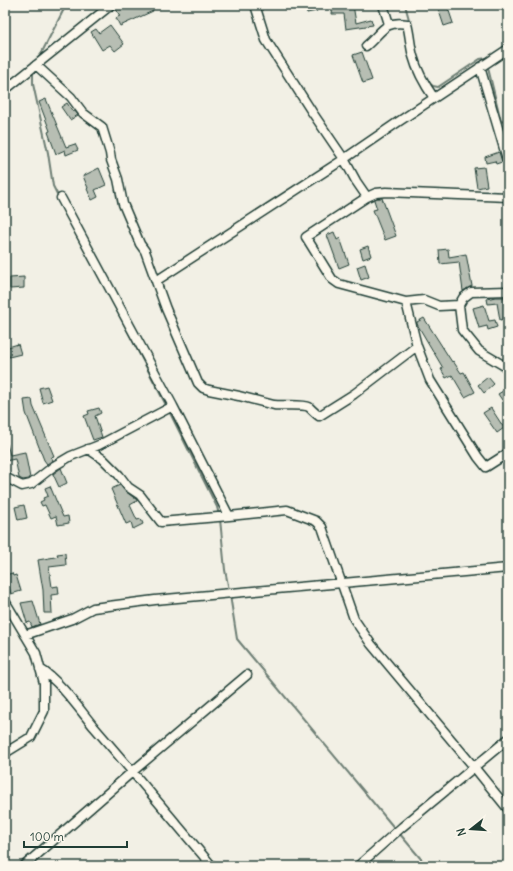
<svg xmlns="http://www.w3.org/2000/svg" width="513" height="871" font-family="Delius,sans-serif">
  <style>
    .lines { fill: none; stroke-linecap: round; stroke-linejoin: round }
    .stream { stroke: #6e7f75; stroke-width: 2 }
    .building { fill: #b7beb3; stroke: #1f3d34 }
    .minor-casing { stroke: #1f3d34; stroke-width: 11 }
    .minor { stroke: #fbf7ec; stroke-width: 8 }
  </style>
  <rect width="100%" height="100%" fill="#f2f0e5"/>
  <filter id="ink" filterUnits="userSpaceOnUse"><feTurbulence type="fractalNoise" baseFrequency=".025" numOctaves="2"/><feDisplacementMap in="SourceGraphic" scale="8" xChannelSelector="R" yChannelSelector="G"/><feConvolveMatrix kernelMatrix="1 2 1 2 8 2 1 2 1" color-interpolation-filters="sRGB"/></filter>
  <g filter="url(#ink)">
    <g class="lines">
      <path class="stream" d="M405 5 410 23
        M34 63 41 54 66 5
        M489 65 488 68 501 121 508 123
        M33 71V84L48 153 53 186 59 198
        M428 82 433 86 438 87 480 59 487 58 488 61
        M111 299 167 407
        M169 411 217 507 219 515
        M220 519 225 570 229 590
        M230 595 237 639 396 830
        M399 833 427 866"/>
    </g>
    <path class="building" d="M124 5 126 9 135 5H150L153 11 120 26 116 18 120 16 116 9Z
      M305 5H316L317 11 307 13Z
      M333 5H353L356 23 371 19 373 25 346 29 344 14H332Z
      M437 5H447L453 23 444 26Z
      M110 25 124 44 115 51 110 45 102 50 91 32 96 29 99 33Z
      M362 52 372 80 363 83 353 55Z
      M46 99 66 147 75 144 78 150 66 155 65 150 56 154 48 132 50 131 39 102Z
      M67 103 73 112 75 111 78 115 70 120 61 107Z
      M499 152 502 162 496 164 495 161 486 163 485 157Z
      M484 167 487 186 477 188 474 168Z
      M99 168 106 185 95 190 98 197 92 200 87 189 88 188 83 176Z
      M377 198H382L396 236 385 240 373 210 377 209 374 200Z
      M334 232 337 240 340 238 349 264 339 268 327 235Z
      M368 246 371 256 363 259 360 249Z
      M448 249 449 257 466 254 472 286 463 291 459 262 440 264 439 250Z
      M365 264 369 277 361 280 357 267Z
      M24 277V288L10 289V278Z
      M495 297H504L508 318 500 320 497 303 488 304 487 299Z
      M484 305 489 321 495 320 497 327 488 330 487 326 479 328 473 308Z
      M424 318 452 362 453 361 461 373 464 372 475 392 465 397 452 375 446 378 441 369 443 368 417 324V322Z
      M18 344 21 354 9 357 8 354 5 355V348Z
      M488 377 494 384 484 393 478 385Z
      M47 386 52 400 43 403 39 388Z
      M508 388V409L498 394Z
      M32 399 33 406 54 456 51 457 53 460 47 464 44 460 26 413 24 400Z
      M99 408 101 413 95 416 102 437 93 440 84 416 89 414 88 411Z
      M491 408 504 428 497 433 483 413Z
      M7 444 10 455 25 452 30 478 29 479 23 480 19 478 15 459 5 461V445Z
      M61 468 67 483 59 487 53 474Z
      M120 485 125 491 137 500V501L130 505 137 520 141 519 143 524 133 529 131 522 126 524 111 489Z
      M50 486 63 517 68 516 69 523 58 525 56 516 51 518 45 505 42 506 40 502 44 500 43 498 48 496 45 488Z
      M24 505 27 518 18 520 15 507Z
      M65 553 66 565 49 567 52 587 58 586 59 594 51 595 52 613H44L43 590 38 560 55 557 58 556 57 554Z
      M12 573 13 576 16 575 21 591 11 594 6 575Z
      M33 601 40 624 32 627 30 622 27 623 21 603Z"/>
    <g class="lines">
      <defs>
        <path id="minor" d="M255 5 266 40 312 112 344 159 356 181 367 197
          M383 5 389 24
          M366 46C382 33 383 20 407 24 410 35 410 45 413 56 417 71 425 85 434 98
          M36 65 71 97 83 113 102 127 110 153 111 160 118 179 123 204 140 244 145 251 166 309 198 383 203 388 209 390 239 396 274 405C282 406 304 404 309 407 312 410 315 413 319 416L354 394 417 346
          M480 67 508 162
          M5 90 111 5
          M61 198 173 406 229 516 287 510 316 521 322 527 354 619 371 644 474 767 508 809
          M156 281 344 159 398 122 508 49
          M508 291 471 292 463 298 459 305 462 330 479 351 508 368
          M406 302 417 346 430 380 478 457 486 467 508 453
          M459 305 439 306 424 300 406 302 339 284 332 279 306 237 367 197 376 193 386 192 508 197
          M88 449 103 459 119 475 128 487 140 495 161 522 229 516
          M5 477 22 486 31 484 54 466 71 456 99 445 173 406
          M5 601 36 653 44 683V711L31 737 5 753
          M25 635 72 619 93 608 155 600 508 568
          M40 669C59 680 80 710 94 727 134 773 173 820 212 866
          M24 866 132 772 247 675
          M358 866 402 827 508 739"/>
      </defs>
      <use href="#minor" class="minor-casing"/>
      <use href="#minor" class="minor"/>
    </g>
  </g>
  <rect width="513" height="871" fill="none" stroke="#fbf7ec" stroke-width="20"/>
  <rect x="10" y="10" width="493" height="851" fill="none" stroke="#1f3d34" stroke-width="1.5" filter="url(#ink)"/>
  <g transform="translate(471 829) rotate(253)" stroke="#fbf7ec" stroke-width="3" paint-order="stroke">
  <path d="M0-3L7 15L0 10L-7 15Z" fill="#1f3d34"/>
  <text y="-6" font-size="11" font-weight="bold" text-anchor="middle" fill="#1f3d34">N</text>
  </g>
  <path d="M24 841v6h103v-6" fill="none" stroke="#1f3d34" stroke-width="2"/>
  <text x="30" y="841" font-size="12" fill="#1f3d34" stroke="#fbf7ec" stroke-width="3" paint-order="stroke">100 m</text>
</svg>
